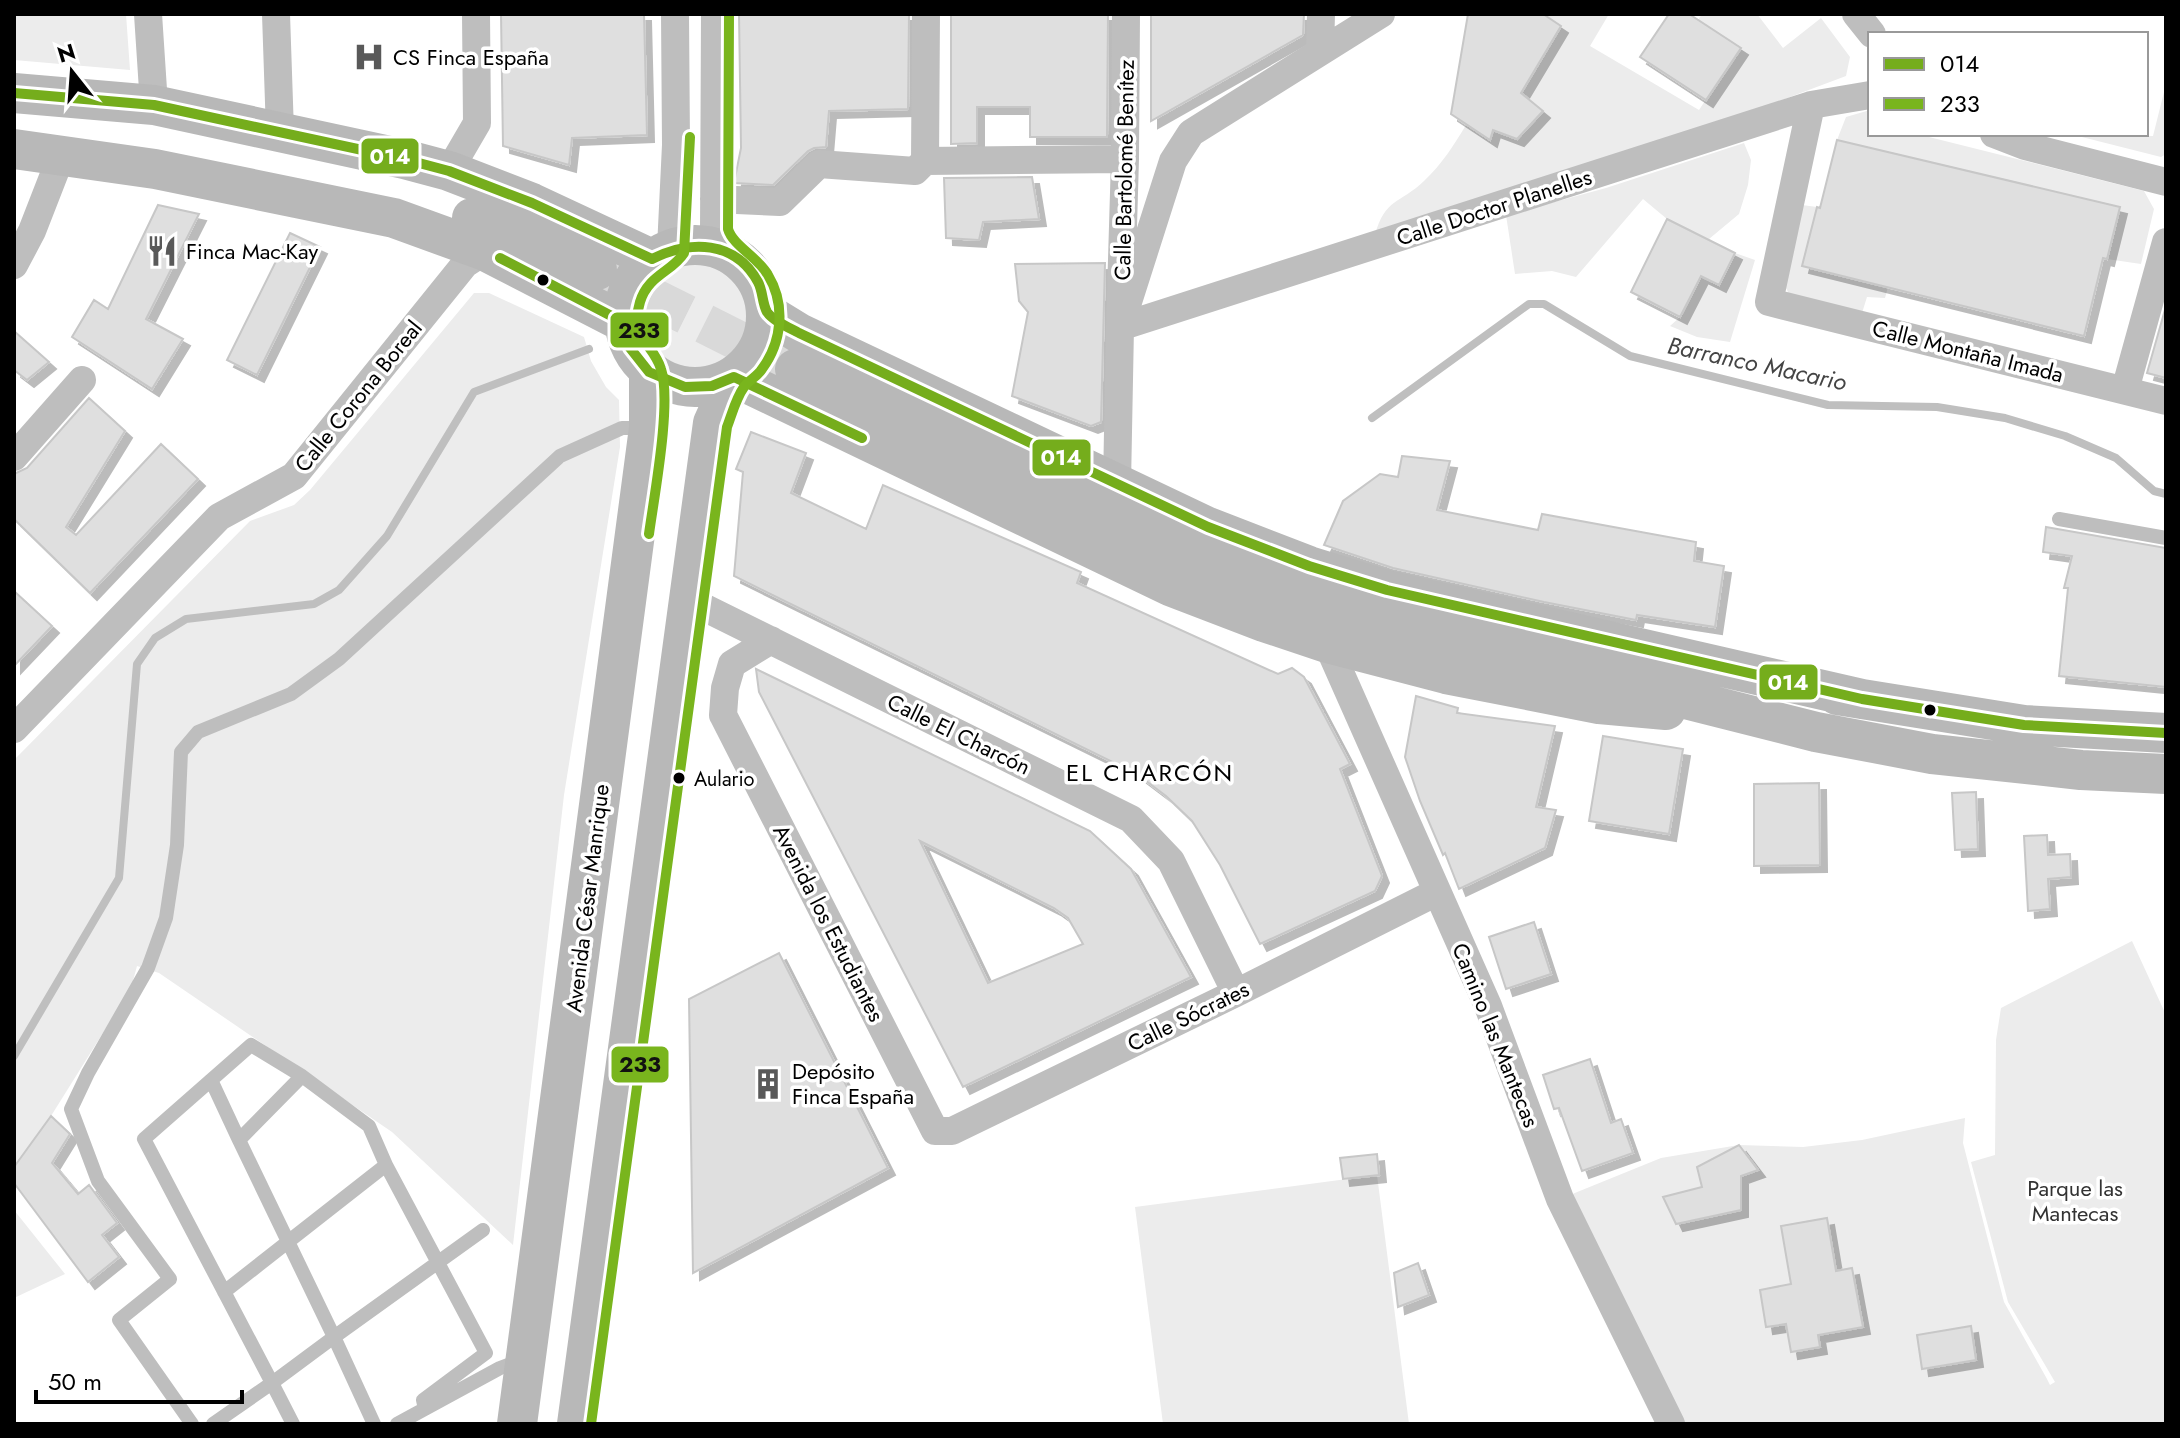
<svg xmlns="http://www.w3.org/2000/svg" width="2180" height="1438" font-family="Jost,sans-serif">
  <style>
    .green { fill: #ececec }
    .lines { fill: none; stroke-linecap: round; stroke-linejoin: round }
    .stream { stroke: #bfbfbf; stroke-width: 8 }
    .building { fill: #dfdfdf; stroke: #c7c7c7; stroke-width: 2; fill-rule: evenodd; filter: url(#shadow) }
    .secondary-tunnel { stroke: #d9d9d9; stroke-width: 40; stroke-dasharray: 40 20; stroke-linecap: butt }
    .lane { stroke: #bebebe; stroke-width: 14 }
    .street { stroke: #bebebe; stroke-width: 28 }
    .secondary { stroke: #b8b8b8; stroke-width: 40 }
    .bus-1-casing { stroke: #fff; stroke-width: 16 }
    .bus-2-casing { stroke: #fff; stroke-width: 16 }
    .bus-1 { stroke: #75ad1c; stroke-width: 10 }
    .bus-2 { stroke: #79b51d; stroke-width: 10 }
    .bus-dot { fill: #000; stroke: #fff; stroke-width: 3 }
    .labels { text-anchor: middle; stroke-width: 7; stroke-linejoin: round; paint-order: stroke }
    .bus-label { font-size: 20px; fill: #000; stroke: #fff; text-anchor: start }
    .poi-label { font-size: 22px; fill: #000; stroke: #fff; text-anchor: start }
    .street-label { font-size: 22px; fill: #000; stroke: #fff }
    .park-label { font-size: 22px; fill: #333; stroke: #fff }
    .water-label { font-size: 24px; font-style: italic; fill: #444; stroke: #fff }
    .neighbourhood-label { font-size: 24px; letter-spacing: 2px; fill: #000; stroke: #fff }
    .line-badge { stroke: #fff; stroke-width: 3 }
    .badge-label { font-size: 22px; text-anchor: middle; font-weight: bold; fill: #fff }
    .pale-badge-label { font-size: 22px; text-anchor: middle; font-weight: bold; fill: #111 }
  </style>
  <defs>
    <filter id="shadow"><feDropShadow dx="7" dy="7" stdDeviation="0" flood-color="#0004"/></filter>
  </defs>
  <rect width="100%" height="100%" fill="#fff"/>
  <path class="green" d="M14 14H126L130 70 14 60Z
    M1543 14H1609L1590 46 1699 110 1740 48 1698 20 1702 14H1757L1783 48 1821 18 1850 57 1846 76 1766 106 1375 235C1385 198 1400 204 1424 181 1442 164 1454 145 1466 125L1490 139 1493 130 1516 139 1543 112 1521 93 1560 26Z
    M2166 84V154L2161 157 2070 134 2153 136Z
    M1870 110V134H1927L1929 137 2144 191 2154 209 2141 264 2107 259 2119 207 1837 140 1846 117Z
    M1744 143 1751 160 1748 185 1739 214 1709 239 1667 219 1643 199 1576 277 1552 271 1515 274 1506 215 1606 188Z
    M1802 205 1817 207 1888 287 1885 298 1867 297 1862 313 1789 294 1783 282Z
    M1735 253 1755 260 1730 342 1697 337 1670 326 1680 317 1701 276 1719 285Z
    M638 316a57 57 0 1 1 114 0a57 57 0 1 1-114 0Z
    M474 293H489L584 337 591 361 606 387 619 400 620 447 564 795 513 1245 392 1132 159 973 137 966 131 988 51 1116 14 1167V760L250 521 294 505 310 490Z
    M2132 941 2166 1015V1424H1671L1560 1199 1661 1158 1739 1145 1803 1147 1862 1140 1965 1118 1963 1143 2004 1302 2047 1379 2050 1385 2055 1382 2008 1302 1971 1162 1995 1155 1996 1040 2001 1008Z
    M1377 1175 1409 1424H1163L1135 1207Z
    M14 1210 65 1274 14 1298Z"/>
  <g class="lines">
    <path class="stream" d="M1372 418 1529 304H1544L1630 356 1828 405 1937 407 2005 418 2065 436 2116 458 2154 491 2166 494
      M14 1056 119 878 137 664 155 638 186 619 314 604 339 590 387 536 474 392 589 349"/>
  </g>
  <path class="building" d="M501 14H644L647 135 572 138 569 165 503 146Z
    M739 14H909L908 109 829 111 826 147 814 148 808 151 773 185 734 183 741 148Z
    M951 14H1108L1107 137H1030V107H977V143L951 144Z
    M1151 14H1304L1303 35 1151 121Z
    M1468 14H1543L1561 26 1521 93 1543 111 1517 139 1493 130 1490 140 1451 114Z
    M1669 14H1689L1741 48 1706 100 1640 57Z
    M1837 140 2120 207 2107 259 2103 258 2084 336 1802 266 1817 207 1820 208Z
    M1032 177 1039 219 983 222 979 240 946 238 944 178Z
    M158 205 199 214 146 319 183 339 152 389 72 337 94 300 108 309Z
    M1667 219 1735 253 1719 285 1701 276 1680 317 1631 292Z
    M290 233 320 247 257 375 227 360Z
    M1105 263 1101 422 1091 426 1012 396 1028 312 1019 301 1015 264Z
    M2166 306V378L2147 373Z
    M14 331 49 362 27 380 14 370Z
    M89 398 125 431 66 527 76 535 161 444 198 479 90 593 14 519V474L27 468Z
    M751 432 806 453 791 493 866 529 883 485 1081 572 1077 583 1278 674 1292 668 1304 677 1350 764 1340 769 1382 876 1375 891 1260 944 1220 865 1192 821 1166 796 1137 774 734 576 743 472 736 469Z
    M1402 456 1450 461 1437 510 1538 530 1542 514 1696 542 1694 561 1724 566 1715 627 1637 615 1636 620 1544 602 1393 568 1324 545 1343 501 1380 474 1398 477Z
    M2046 527 2166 548V687L2059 676 2068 588H2064L2072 556 2043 552Z
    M14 591 52 626 14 666Z
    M756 669 1090 831 1131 869 1191 977 963 1087 759 692ZM920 841 1054 908 1068 918 1083 944 988 983Z
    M1416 696 1458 708 1457 713 1555 726 1536 807 1556 810 1545 848 1459 889 1445 853 1443 855 1420 801 1405 757Z
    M1603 736 1683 749 1669 834 1589 821Z
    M1819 783 1820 865 1754 866V784Z
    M1976 792 1978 849 1955 850 1952 793Z
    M2047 835 2048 855 2070 854 2071 877 2048 879 2050 909 2028 911 2024 836Z
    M1534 922 1551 974 1506 989 1489 937Z
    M779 953 888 1168 693 1273 689 999Z
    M1590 1059 1611 1123 1621 1119 1633 1153 1582 1171 1559 1108 1554 1109 1543 1075Z
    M51 1116 70 1134 52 1163 78 1194 89 1185 117 1223 102 1235 119 1257 88 1282 14 1183V1167Z
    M1739 1145 1758 1170 1741 1176V1210L1676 1224 1663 1197 1702 1187 1697 1167Z
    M1377 1154 1379 1175 1343 1179 1340 1158Z
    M1827 1218 1836 1271 1852 1268 1863 1327 1818 1335 1820 1347 1791 1352 1786 1324 1766 1327 1760 1290 1791 1284 1781 1226Z
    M1418 1263 1429 1295 1398 1307 1394 1273Z
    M1971 1326 1976 1360 1922 1369 1917 1335Z"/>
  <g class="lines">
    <path class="secondary-tunnel" d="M597 270 795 369"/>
    <path class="lane" d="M2059 519 2166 538
      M251 1045 302 1076 239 1140 334 1337 272 1383 144 1139Z
      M302 1076 369 1126 386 1165 486 1353 423 1400 425 1409
      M211 1080 239 1140
      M224 1292 386 1165
      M192 1424 119 1320 170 1279 98 1181 71 1109 88 1073 148 968 166 918 177 845 181 752 198 732 291 694 339 659 560 456 622 428H648
      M213 1424 272 1383 293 1424
      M374 1424 334 1337 483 1230
      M397 1424 500 1368 521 1360"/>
    <path class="street" d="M148 14 154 105
      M276 14 280 132
      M715 14 714 231 719 249
      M1126 14 1125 159 1120 327 1811 105 1870 95
      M1856 14 1872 34
      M1320 51 1321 14
      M1811 105 1769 302 2166 401
      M1994 134 2025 146 2166 182
      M925 161 926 14
      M449 171 477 123 476 14
      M714 199 780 202 819 164 915 171 925 161 1125 159
      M671 248 676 145 675 14
      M14 265 32 231 62 154
      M2125 390 2166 242
      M14 457 82 380
      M1117 484 1120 327 1173 161 1191 133 1381 14
      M689 600 1131 819 1171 861 1236 993
      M1327 643 1488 1006 1560 1199 1671 1424
      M723 715 935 1131H952L1236 993 1437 892
      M723 715 725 688 732 664 771 640
      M14 729 219 517 294 476 465 264 485 251"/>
    <path class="secondary" d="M14 93 154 105 404 159 449 171 532 203 652 259
      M14 149 155 169 394 218 485 251 623 322
      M472 218 597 270
      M624 316a71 71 0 1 1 142 0a71 71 0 1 1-142 0Z
      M768 314 799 333 1208 527 1309 566 1387 590 1862 699
      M795 369 1130 529 1215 567 1279 591 1390 625 1584 666 1658 692 1816 732 1932 754 2081 770 2166 774
      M734 377 1170 586 1264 622 1327 643 1446 674 1599 704 1666 710
      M1837 695 2024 725 2166 733
      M517 1424 649 428V372
      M577 1424 713 423 734 377"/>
    <defs>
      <path id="bus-1" d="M14 93 154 105 404 159 449 171 532 203 652 259C690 240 735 240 758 282 763 291 762 303 767 312 773 321 790 328 799 333L1208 527 1309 566 1387 590 1862 699 2024 725 2166 733
        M500 258 623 322 630 348 649 372 685 387 712 386 734 377 862 438"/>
      <path id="bus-2" d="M649 534C654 497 672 402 661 369 653 343 629 338 640 302 648 275 672 272 684 253L690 137
        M591 1424 727 427C732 414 736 398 744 387 749 380 757 377 762 369 782 342 786 305 768 275 758 257 733 246 728 229L729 14"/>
    </defs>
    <use href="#bus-1" class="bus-1-casing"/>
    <use href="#bus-2" class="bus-2-casing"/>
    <use href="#bus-1" class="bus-1"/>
    <use href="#bus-2" class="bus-2"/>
  </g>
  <defs>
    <symbol id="hospital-bare" viewBox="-9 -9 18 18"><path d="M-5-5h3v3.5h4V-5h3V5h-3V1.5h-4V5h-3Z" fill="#595959" stroke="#fff" stroke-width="2.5" paint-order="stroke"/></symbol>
    <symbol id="restaurant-bare" viewBox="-9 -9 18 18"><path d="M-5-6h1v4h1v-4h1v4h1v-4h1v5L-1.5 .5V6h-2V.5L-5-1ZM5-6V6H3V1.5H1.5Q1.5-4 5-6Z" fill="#595959" stroke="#fff" stroke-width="2.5" paint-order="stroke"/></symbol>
    <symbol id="building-bare" viewBox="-9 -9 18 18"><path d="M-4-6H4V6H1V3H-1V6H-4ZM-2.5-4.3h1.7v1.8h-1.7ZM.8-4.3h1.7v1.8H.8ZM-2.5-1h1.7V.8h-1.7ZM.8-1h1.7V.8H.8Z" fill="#595959" stroke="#fff" stroke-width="2.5" paint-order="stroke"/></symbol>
  </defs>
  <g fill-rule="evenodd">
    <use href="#hospital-bare" x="347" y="35" width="44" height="44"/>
    <use href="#restaurant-bare" x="140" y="229" width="44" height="44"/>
    <use href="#building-bare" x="746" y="1062" width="44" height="44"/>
  </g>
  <g class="bus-dot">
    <circle cx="543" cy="280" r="7"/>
    <circle cx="1930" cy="710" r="7"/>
    <circle cx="679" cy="778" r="7"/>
  </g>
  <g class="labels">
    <g class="bus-label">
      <text x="694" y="786">Aulario</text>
    </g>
    <g class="poi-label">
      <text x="393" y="65">CS Finca España</text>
      <text x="186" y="259">Finca Mac-Kay</text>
      <text x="792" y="1079">Depósito<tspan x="792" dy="25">Finca España</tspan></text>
    </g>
    <g class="street-label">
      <text transform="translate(1124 170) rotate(-89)" y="8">Calle Bartolomé Benítez</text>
      <text transform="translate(1494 207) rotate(-18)" y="8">Calle Doctor Planelles</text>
      <text transform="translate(1968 351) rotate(14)" y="8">Calle Montaña Imada</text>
      <text transform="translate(358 396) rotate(-51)" y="8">Calle Corona Boreal</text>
      <text transform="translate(959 734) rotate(26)" y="8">Calle El Charcón</text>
      <text transform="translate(587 898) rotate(-83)" y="8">Avenida César Manrique</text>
      <text transform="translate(829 923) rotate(63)" y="8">Avenida los Estudiantes</text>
      <text transform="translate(1188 1016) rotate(-26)" y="8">Calle Sócrates</text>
      <text transform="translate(1496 1035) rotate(68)" y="8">Camino las Mantecas</text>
    </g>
    <g class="park-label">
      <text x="2075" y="1196">Parque las<tspan x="2075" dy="25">Mantecas</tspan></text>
    </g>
    <g class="water-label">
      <text transform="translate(1757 364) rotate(12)" y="8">Barranco Macario</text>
    </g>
    <g class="neighbourhood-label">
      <text x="1150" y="781">EL CHARCÓN</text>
    </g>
  </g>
  <g class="line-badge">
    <rect x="360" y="137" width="60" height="38" rx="8" fill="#75ad1c"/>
    <rect x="609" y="311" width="61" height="38" rx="8" fill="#79b51d"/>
    <rect x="1031" y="438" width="61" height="39" rx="8" fill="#75ad1c"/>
    <rect x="1758" y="663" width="61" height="38" rx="8" fill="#75ad1c"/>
    <rect x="610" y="1045" width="60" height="39" rx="8" fill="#79b51d"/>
  </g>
  <g class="badge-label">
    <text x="390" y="164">014</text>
    <text x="1061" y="465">014</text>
    <text x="1788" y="690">014</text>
  </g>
  <g class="pale-badge-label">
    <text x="639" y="338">233</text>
    <text x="640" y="1072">233</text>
  </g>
  <rect width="2180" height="1438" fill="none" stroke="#000000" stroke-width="32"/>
  <rect x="1868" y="32" width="280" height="104" fill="#ffffff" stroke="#999999" stroke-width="2"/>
  <rect x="1884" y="58" width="40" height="12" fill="#75ad1c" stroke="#999999" stroke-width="2"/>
  <text x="1940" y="72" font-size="24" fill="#000000">014</text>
  <rect x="1884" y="98" width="40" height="12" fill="#79b51d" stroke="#999999" stroke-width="2"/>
  <text x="1940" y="112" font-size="24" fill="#000000">233</text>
  <g transform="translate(72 72) rotate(343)" stroke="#ffffff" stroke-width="6" paint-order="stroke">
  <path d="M0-6L14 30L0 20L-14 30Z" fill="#000000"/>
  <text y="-12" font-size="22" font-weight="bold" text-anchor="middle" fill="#000000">N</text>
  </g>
  <path d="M36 1390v12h206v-12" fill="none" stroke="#000000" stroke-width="4"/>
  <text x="48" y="1390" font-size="24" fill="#000000" stroke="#ffffff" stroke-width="6" paint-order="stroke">50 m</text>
</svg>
